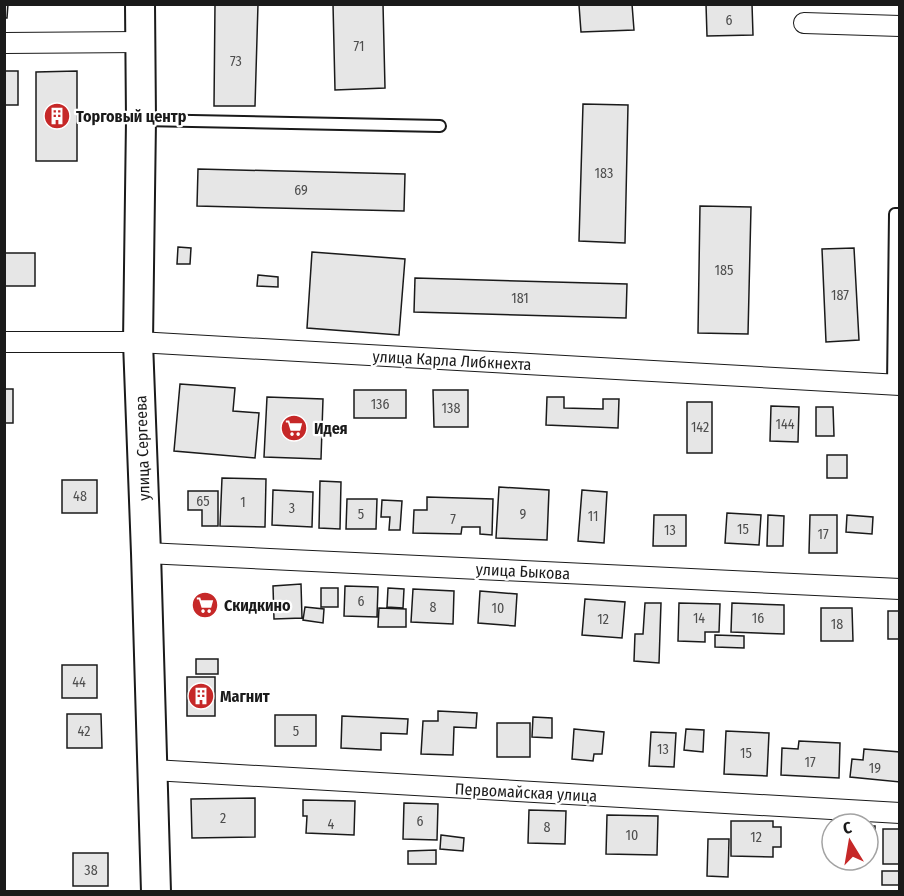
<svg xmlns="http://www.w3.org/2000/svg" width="904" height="896" font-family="'Fira Sans Condensed',sans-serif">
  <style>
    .building { fill: #e6e6e6; stroke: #1a1a1a; stroke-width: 1.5 }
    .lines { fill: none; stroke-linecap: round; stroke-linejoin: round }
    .service-casing { stroke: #1a1a1a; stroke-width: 14 }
    .minor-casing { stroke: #1a1a1a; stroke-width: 22 }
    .secondary-casing { stroke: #1a1a1a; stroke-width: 32 }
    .service { stroke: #fff; stroke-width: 10 }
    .minor { stroke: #fff; stroke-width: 20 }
    .secondary { stroke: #fff; stroke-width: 28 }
    .labels { text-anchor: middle; stroke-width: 4.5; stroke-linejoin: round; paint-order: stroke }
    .number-label { font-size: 14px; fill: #4d4d4d }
    .poi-label { font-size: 16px; font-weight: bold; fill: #1a1a1a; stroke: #fff; text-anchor: start }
    .street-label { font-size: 16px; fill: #1a1a1a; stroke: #fff }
  </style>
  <rect width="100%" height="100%" fill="#fff"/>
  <path class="building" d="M4 4H8L7 18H4Z
    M215 4H258L255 106H214Z
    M333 4H383L385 88 335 90Z
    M632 4 634 30 581 32 579 5Z
    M706 4H752L753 35 707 36Z
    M4 71H18V105H4Z
    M77 71V161H36V72Z
    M583 104 628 105 625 243 579 241Z
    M198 169 405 174 404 211 197 206Z
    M700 206 751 207 748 334 698 333Z
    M178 247 191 248 190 264H177Z
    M854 248 859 340 826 342 822 249Z
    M312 252 405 259 399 335 307 328Z
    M4 253H35V286H4Z
    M258 275 278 277V287L257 286Z
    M415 278 627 284 626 318 414 312Z
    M180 384 235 388 233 411 259 413 255 458 174 451Z
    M4 389H13V423H4Z
    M354 390H406V418H354Z
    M433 390H468V427H434Z
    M267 397 323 399 321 459 264 457Z
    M547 397H564V408L603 409V399H619L618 428 546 425Z
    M687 402H712V453H687Z
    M771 406 799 407 798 442 770 441Z
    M816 407H833L834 436H816Z
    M827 455H847V478H827Z
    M222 478 266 479 265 527 220 526Z
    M62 480H97V513H62Z
    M320 481 341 482 340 529 319 528Z
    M499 487 549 490 547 540 496 538Z
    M273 490 313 492 312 527 272 525Z
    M582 490 607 492 604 543 578 541Z
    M188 491H218V526H202V510H188Z
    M427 497 493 499 492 535 480 534V527H462L461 534 413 533 414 510H427Z
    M347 499H377L376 529H346Z
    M382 500 402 501 400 530H389L390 517H381Z
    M727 513 761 515 759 545 725 543Z
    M654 515H686V546H653Z
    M768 515 784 516 783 546H767Z
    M810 515H837V553H809Z
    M847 515 873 517 872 534 846 532Z
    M301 584 302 618 274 619 273 586Z
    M345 586 378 587 377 617 344 616Z
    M321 588H338V607H321Z
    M388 588 404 589 403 608 387 607Z
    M413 589 454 591 453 624 411 622Z
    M480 591 517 594 515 626 478 623Z
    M585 599 625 602 622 638 582 635Z
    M645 603H661L659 663 634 661 635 634H643Z
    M679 603 720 604 719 632H705V642L678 641Z
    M732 603 784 605V634L731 632Z
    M305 607 324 609 323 623 303 620Z
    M379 608 406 609V627H378Z
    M821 608H852L853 641H821Z
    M888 611H900V639H888Z
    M715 635 744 636V648L715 647Z
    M196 659H218V674H196Z
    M62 665H97V698H62Z
    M187 677H215V716H187Z
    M438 711 477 713 476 728 454 727 453 755 421 754 423 721H438Z
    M67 714H101L102 748H67Z
    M275 715H316V746H275Z
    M342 716 408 719 407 734 381 733V750L341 748Z
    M533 717 552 718V738L532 737Z
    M497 723H530V757H497Z
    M574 729 604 732 602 754H594L593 761 572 759Z
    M686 729 704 730 703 752 684 750Z
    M726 731 769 733 767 776 724 774Z
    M651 732 676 733 674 767 649 766Z
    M799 741 840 743 839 778 781 775 782 748 798 749Z
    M864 749 900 752V782L850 777 852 759 863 760Z
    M255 798V837L192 838 191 799Z
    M303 800 355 801 354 835 306 833 307 816H303Z
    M404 803 438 804 437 840 403 839Z
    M529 810 566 811 565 844 528 843Z
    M607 815 658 816 657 855 606 854Z
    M731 821H773V827H781V847H773V857L731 856Z
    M868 826H875V846H868Z
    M883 829H900V864H883Z
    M441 835 464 838 463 851 440 849Z
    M708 839H729L728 877 707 876Z
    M436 850V864H408V851Z
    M73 853H108V886H73Z
    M882 871H900V885H882Z"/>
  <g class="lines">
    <defs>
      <path id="service" d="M141 120 440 126
        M893 385 895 214H900"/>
      <path id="minor" d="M804 23 900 26
        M4 43 140 42
        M4 342H138L900 385
        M146 553 900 589
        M153 770 900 813"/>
      <path id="secondary" d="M140 4 141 120 138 342 146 553 156 892"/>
    </defs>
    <use href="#service" class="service-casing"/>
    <use href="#minor" class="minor-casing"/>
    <use href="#secondary" class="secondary-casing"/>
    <use href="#service" class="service"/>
    <use href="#minor" class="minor"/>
    <use href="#secondary" class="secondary"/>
  </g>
  <defs>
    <symbol id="building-disc" viewBox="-11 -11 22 22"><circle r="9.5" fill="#c62828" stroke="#fff"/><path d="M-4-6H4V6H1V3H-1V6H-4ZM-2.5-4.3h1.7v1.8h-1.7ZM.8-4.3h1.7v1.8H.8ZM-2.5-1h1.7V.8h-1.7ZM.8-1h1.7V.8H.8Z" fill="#fff"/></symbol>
    <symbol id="supermarket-disc" viewBox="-11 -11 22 22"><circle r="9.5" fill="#c62828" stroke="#fff"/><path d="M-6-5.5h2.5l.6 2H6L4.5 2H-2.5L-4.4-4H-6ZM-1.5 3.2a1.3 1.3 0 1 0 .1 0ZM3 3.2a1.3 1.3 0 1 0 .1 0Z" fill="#fff"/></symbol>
  </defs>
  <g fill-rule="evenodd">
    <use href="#building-disc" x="42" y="101" width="30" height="30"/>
    <use href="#supermarket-disc" x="279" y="413" width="30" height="30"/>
    <use href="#supermarket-disc" x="190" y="590" width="30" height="30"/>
    <use href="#building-disc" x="186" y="681" width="30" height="30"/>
  </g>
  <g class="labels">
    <g class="number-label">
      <text x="729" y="25">6</text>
      <text x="359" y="51">71</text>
      <text x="236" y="66">73</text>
      <text x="604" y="178">183</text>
      <text x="301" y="195">69</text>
      <text x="724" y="275">185</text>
      <text x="840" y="300">187</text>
      <text x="520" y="303">181</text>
      <text x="380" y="409">136</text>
      <text x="451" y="413">138</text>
      <text x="785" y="429">144</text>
      <text x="700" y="432">142</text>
      <text x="80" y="501">48</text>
      <text x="203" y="506">65</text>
      <text x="243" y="507">1</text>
      <text x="292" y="513">3</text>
      <text x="361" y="519">5</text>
      <text x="523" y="519">9</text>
      <text x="593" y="521">11</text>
      <text x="453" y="524">7</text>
      <text x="743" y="534">15</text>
      <text x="670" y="535">13</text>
      <text x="823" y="539">17</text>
      <text x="361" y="606">6</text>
      <text x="433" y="612">8</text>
      <text x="498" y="613">10</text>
      <text x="699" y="623">14</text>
      <text x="758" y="623">16</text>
      <text x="603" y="624">12</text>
      <text x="837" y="629">18</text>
      <text x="79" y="687">44</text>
      <text x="84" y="736">42</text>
      <text x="296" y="736">5</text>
      <text x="663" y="754">13</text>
      <text x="746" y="758">15</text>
      <text x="810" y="767">17</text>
      <text x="875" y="773">19</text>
      <text x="223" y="823">2</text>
      <text x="420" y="826">6</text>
      <text x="331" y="829">4</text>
      <text x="547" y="832">8</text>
      <text x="632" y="840">10</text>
      <text x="756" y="842">12</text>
      <text x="91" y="875">38</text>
    </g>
    <g class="poi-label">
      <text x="76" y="122">Торговый центр</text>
      <text x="314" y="434">Идея</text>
      <text x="224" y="611">Скидкино</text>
      <text x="220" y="702">Магнит</text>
    </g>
    <g class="street-label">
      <text transform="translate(452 360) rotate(3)" y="6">улица Карла Либкнехта</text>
      <text transform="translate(142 448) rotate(-92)" y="6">улица Сергеева</text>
      <text transform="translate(523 571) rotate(3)" y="6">улица Быкова</text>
      <text transform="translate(526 792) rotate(3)" y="6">Первомайская улица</text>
    </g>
  </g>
  <rect width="904" height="896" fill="none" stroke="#1a1a1a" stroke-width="12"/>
  <g transform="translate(850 842) rotate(349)"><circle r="28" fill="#ffffff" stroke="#a3a3a3" stroke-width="1.5"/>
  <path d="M0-4.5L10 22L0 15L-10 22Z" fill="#c62828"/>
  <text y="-9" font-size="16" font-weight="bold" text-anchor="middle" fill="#1a1a1a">С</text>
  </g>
</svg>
